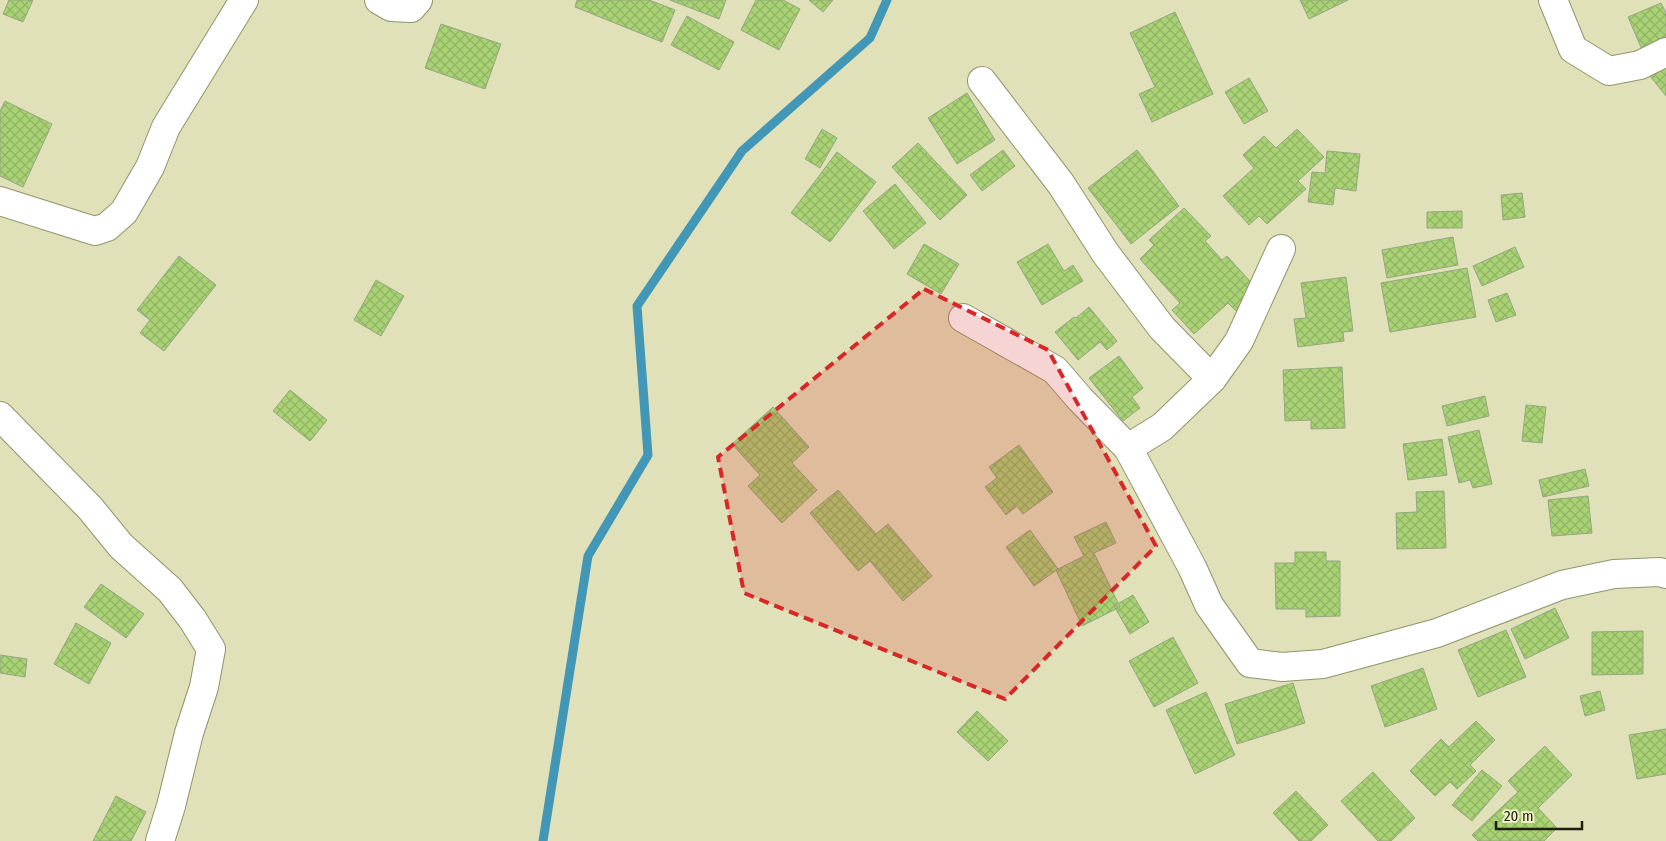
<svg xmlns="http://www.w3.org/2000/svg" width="1666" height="841" font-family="'Fira Sans Condensed',sans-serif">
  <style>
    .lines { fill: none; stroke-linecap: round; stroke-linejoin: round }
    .stream { stroke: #4197b5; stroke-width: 9 }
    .building { fill: url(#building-cross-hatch); stroke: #95a683 }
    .minor-casing { stroke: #92936d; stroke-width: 30 }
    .minor { stroke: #fff; stroke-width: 28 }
    .marked { fill: #d62828; fill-opacity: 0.2; stroke: #d62828; stroke-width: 4; stroke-dasharray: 10 6; stroke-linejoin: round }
  </style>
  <defs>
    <pattern id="building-cross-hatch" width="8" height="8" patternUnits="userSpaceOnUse" patternTransform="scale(1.25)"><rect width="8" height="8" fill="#a9d275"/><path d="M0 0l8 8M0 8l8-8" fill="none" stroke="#91b464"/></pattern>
  </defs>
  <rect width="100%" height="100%" fill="#e1e1b9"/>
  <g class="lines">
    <path class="stream" d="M543 841 588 556 648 455 637 306 742 151 870 38 887 0"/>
  </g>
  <path class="building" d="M9 0H33L23 22 3 14Z
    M577 0H649L675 10 662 42 575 7Z
    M670 0H726L719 19Z
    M756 0H783L800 9 779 50 741 30Z
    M809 0H833L823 12Z
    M1300 0H1348L1309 19Z
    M1661 3 1666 13V41L1643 52 1628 17Z
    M1175 12 1213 94 1152 122 1139 94 1155 87 1130 33Z
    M687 16 734 42 719 70 671 45Z
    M441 24 501 44 485 89 425 68Z
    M1666 62V96L1649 75Z
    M1249 78 1268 111 1244 124 1225 92Z
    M967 93 995 140 957 164 928 118Z
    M5 101 52 124 23 187 0 176V111Z
    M822 129 837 138 820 168 805 159Z
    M1297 129 1324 157 1298 181 1306 189 1267 224 1259 216 1249 225 1223 196 1254 168 1243 155 1264 136 1276 148Z
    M918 143 967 195 940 220 892 167Z
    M1003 150 1015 166 982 191 970 175Z
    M1137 150 1179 206 1131 244 1088 188Z
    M1327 151 1360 154 1356 191 1335 188 1333 205 1308 202 1312 172 1325 173Z
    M837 152 876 182 830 242 791 213Z
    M895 184 926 223 894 249 863 211Z
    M1522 193 1525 217 1503 220 1501 195Z
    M1184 208 1211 236 1205 241 1222 260 1227 256 1258 290 1236 311 1228 303 1194 334 1172 310 1180 303 1140 259 1154 245 1149 240Z
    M1462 211V228H1427V212Z
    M1453 237 1458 265 1387 278 1382 250Z
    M924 244 959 264 941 294 907 274Z
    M1048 244 1064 271 1073 265 1083 281 1042 305 1017 262Z
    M1515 247 1524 267 1482 286 1473 266Z
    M179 256 216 285 164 351 140 333 150 320 137 310Z
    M1467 268 1476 317 1390 332 1381 283Z
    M1346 277 1353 331 1343 332 1344 341 1298 347 1294 319 1306 318 1301 283Z
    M376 280 404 296 381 336 354 320Z
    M1507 293 1516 315 1496 322 1488 300Z
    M1089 307 1117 341 1107 350 1100 342 1078 360 1055 332 1074 317 1076 318Z
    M1119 356 1143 388 1132 397 1140 408 1123 421 1089 378Z
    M1342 367 1345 428 1311 429V420L1285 421 1283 370Z
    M290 390 327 420 310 441 273 411Z
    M1485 396 1489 416 1447 426 1442 406Z
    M1526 405 1546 407 1542 443 1522 441Z
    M773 407 809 447 792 463 817 490 782 523 748 486 760 475 732 444Z
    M1479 430 1492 484 1473 488 1470 480 1459 483 1448 437Z
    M1442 439 1447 475 1408 480 1403 444Z
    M1019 445 1053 492 1023 514 1017 506 1006 515 985 487 997 478 989 467Z
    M1585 469 1589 486 1543 497 1539 480Z
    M838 490 876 534 888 524 932 576 903 601 870 561 858 571 810 513Z
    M1444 491 1446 548 1397 549 1396 513 1417 512 1416 492Z
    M1588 496 1592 533 1552 536 1548 500Z
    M1106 522 1116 543 1094 553 1120 607 1082 626 1056 570 1084 556 1074 537Z
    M1030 530 1058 569 1034 586 1006 547Z
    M1295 552H1326V561H1340V616L1306 617V609H1276L1275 563H1295Z
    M101 584 144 614 126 638 84 607Z
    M1133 595 1149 622 1130 634 1114 606Z
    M1555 608 1569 638 1525 659 1511 629Z
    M76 623 111 643 89 684 54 664Z
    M1506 630 1526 677 1478 697 1458 650Z
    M1643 631V674L1592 675V632Z
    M1173 637 1198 683 1154 707 1129 661Z
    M0 655 27 659 25 677 0 673Z
    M1423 668 1437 709 1385 727 1371 686Z
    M1293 683 1305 723 1237 744 1225 704Z
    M1600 691 1605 710 1585 716 1580 696Z
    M1206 692 1235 755 1195 774 1166 710Z
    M977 711 1008 741 988 761 957 732Z
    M1476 721 1495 740 1470 765 1476 771 1457 789 1450 782 1435 796 1410 771 1441 739 1449 747Z
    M1666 729V774L1637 779 1629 735Z
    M1545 746 1572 775 1538 808 1557 828 1544 841H1478L1472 835 1518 792 1508 781Z
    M1482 770 1502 786 1472 821 1452 805Z
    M1373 772 1415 818 1391 841H1378L1341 801Z
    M1296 791 1328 825 1311 841H1299L1273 813Z
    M116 796 146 812 131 841H93Z"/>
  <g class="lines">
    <defs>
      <path id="minor" d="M379 0 391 7 411 8 418 0
        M1553 0 1573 49 1609 71 1640 65 1666 52
        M982 81 1061 184 1106 254 1162 328 1212 379 1162 427 1128 448
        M0 201 95 231 107 227 124 212 150 167 166 127 244 0
        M963 318 1055 370 1080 399 1128 448 1192 567 1209 605 1250 663 1282 667 1323 664 1437 633 1562 585 1614 574 1660 572 1666 574
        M1212 379 1239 341 1281 249
        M0 416 90 508 121 546 170 590 193 620 211 649 204 687 189 733 171 806 160 841"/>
    </defs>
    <use href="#minor" class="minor-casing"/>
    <use href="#minor" class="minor"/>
  </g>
  <path class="marked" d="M924 289 1048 350 1156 546 1005 699 744 593 718 457Z"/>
  <path d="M1496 821v8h86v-8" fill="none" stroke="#1f1f10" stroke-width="2.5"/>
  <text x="1504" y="821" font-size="15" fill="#1f1f10" stroke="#eeefc6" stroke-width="4" paint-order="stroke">20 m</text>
</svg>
